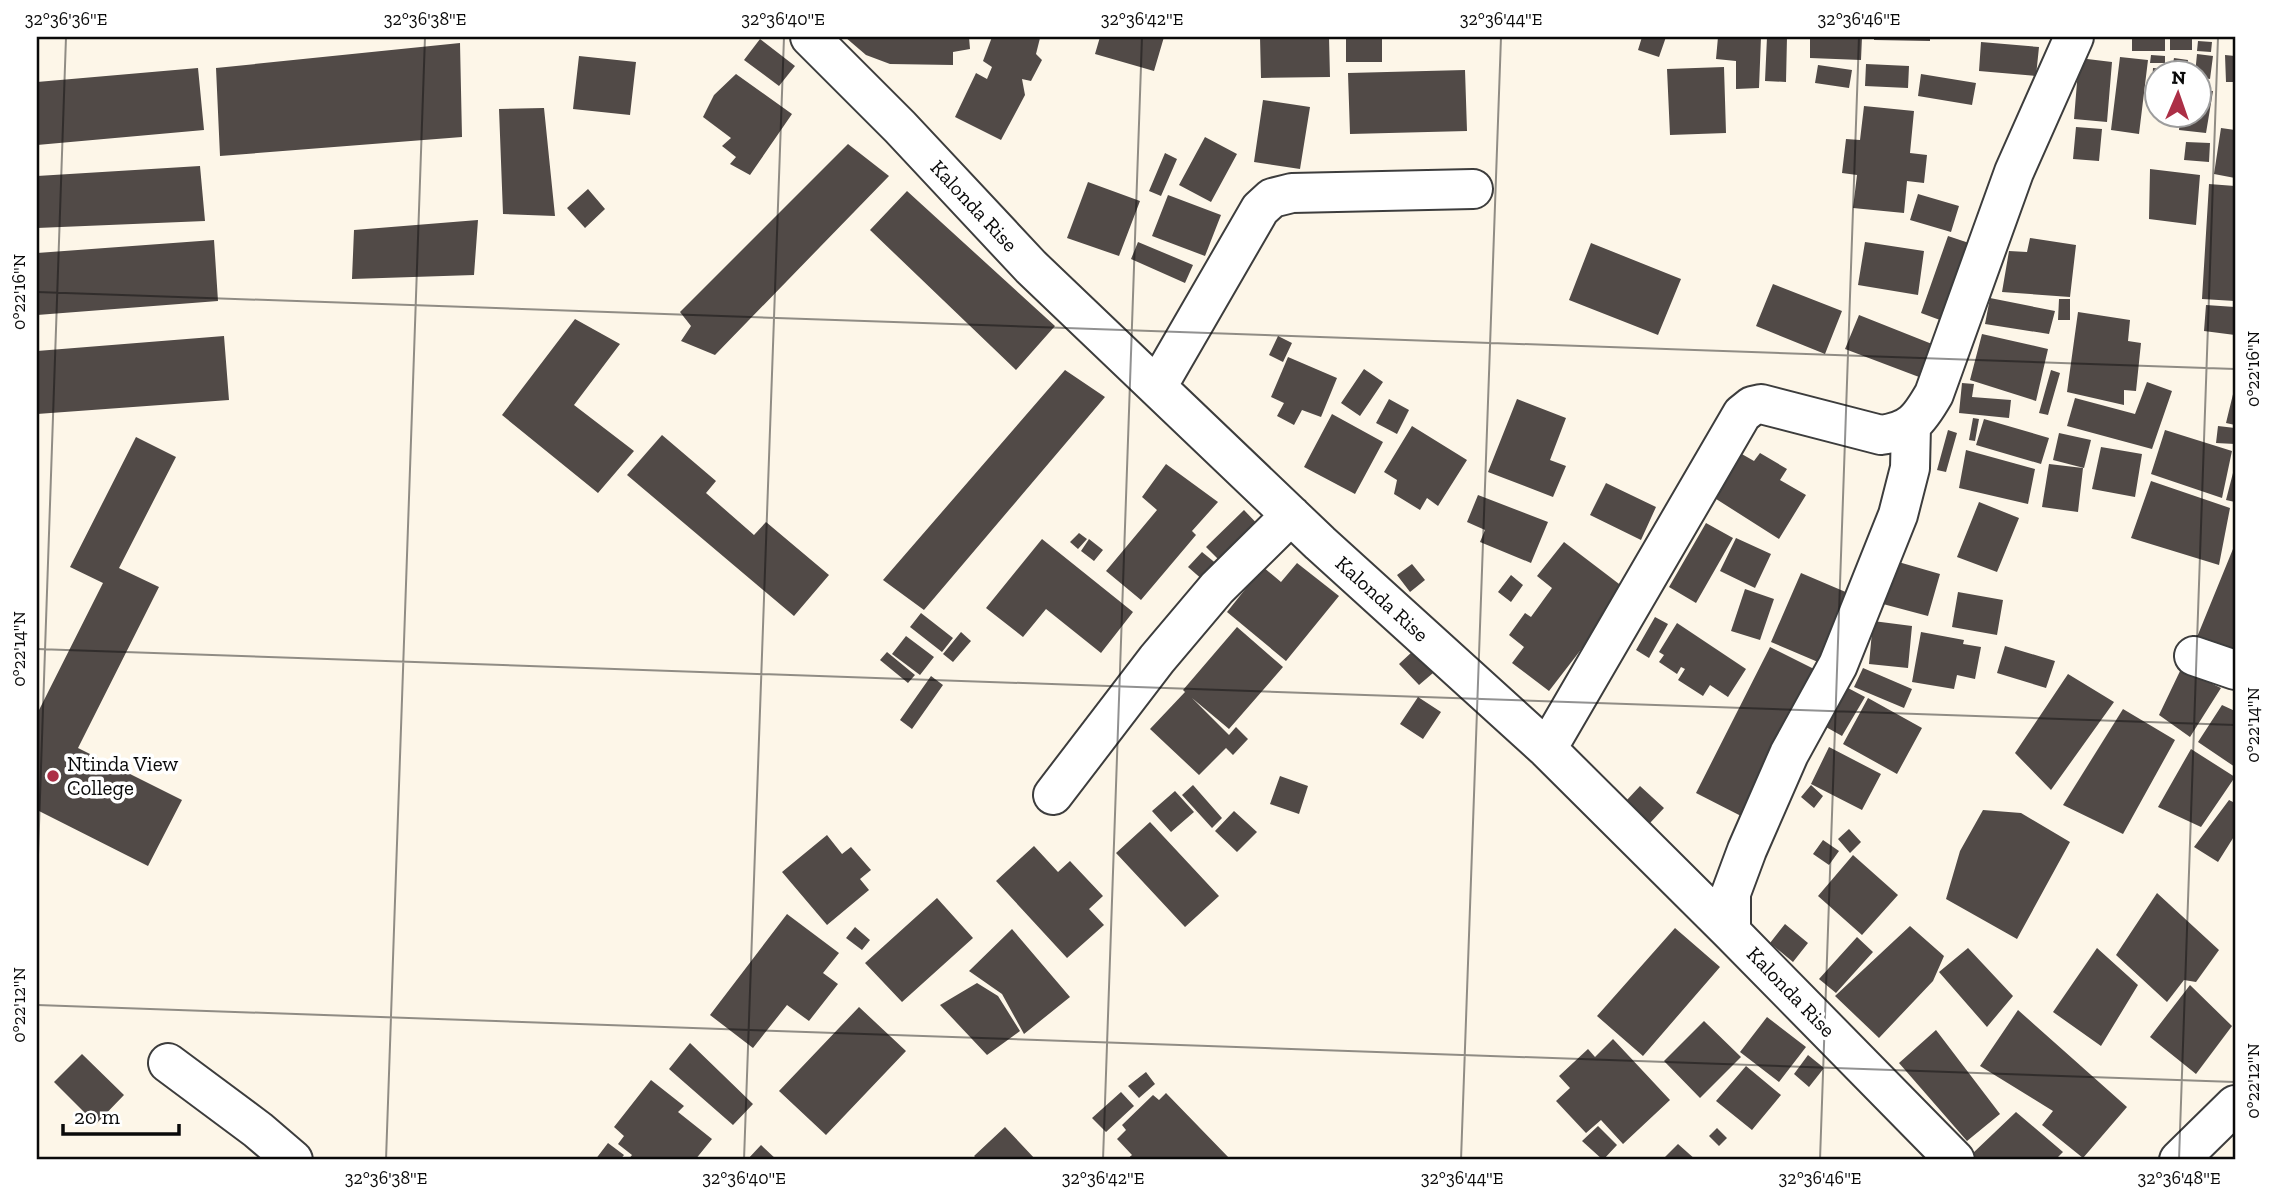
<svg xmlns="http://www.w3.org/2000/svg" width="2272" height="1197" font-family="'Zilla Slab',serif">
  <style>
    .building { fill: #514a47 }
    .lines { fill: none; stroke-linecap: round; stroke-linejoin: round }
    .minor-casing { stroke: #3d3d3d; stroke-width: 42 }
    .minor { stroke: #fff; stroke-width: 38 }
    .ticks { fill: none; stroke: #0a0a0a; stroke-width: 2; stroke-opacity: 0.45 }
    .poi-dot { fill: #ac2f46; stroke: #fff; stroke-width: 2.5 }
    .labels { text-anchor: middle; stroke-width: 7; stroke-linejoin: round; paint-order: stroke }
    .street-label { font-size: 21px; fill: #0a0a0a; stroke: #fff }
    .poi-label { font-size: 21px; fill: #0a0a0a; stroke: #fff; text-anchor: start }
    .neatline { fill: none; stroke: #0a0a0a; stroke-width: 2.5 }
    .ticks-label { font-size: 18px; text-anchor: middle; fill: #0a0a0a }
  </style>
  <rect width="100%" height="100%" fill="#fdf6e8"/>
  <path class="building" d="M845 37H969L970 49 953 52V65L890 64 866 55Z
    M992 37 1040 38 1036 54 1042 60 1031 81 1022 79 1025 95 1001 140 955 117 976 73 987 79 992 67 983 61Z
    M1100 37H1164L1154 71 1095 54Z
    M1260 37H1329L1330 77 1261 78Z
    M1346 37H1382V62H1346Z
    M1642 37H1666L1659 57 1638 50Z
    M1718 37H1761L1759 88 1736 89V61L1716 59Z
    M1767 37H1787L1786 82 1765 81Z
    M1810 37H1862L1861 60 1810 58Z
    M1874 37H1930V41L1874 40Z
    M2132 37H2165V51H2132Z
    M2170 37H2192V50H2170Z
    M760 39 795 66 779 86 744 60Z
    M2198 41 2212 42 2211 52 2197 51Z
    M1981 42 2039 47 2036 76 1979 71Z
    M460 43 462 137 220 156 216 68Z
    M2197 54 2213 56 2210 79 2198 77V74H2195Z
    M2151 55 2165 56V63H2150Z
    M2225 55 2235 56V82H2226Z
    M579 56 636 62 630 115 573 109Z
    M2120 57 2148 60 2139 134 2111 130Z
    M2079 58 2112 62 2107 122 2074 119Z
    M2174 58 2188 60 2186 74H2171Z
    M1866 64 1909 66 1908 88 1865 86Z
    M1818 65 1852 70 1849 88 1815 83Z
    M1724 67 1726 133 1670 135 1667 69Z
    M198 68 204 130 37 145V82Z
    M2153 68 2166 69 2165 74H2156V83H2152Z
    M1465 70 1467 131 1350 134 1348 73Z
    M736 74 792 114 750 175 730 164 736 157 722 146 731 138 703 117 714 95Z
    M1921 74 1976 83 1972 105 1918 96Z
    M2198 90 2213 91 2206 133 2179 130 2180 116H2198Z
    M1263 100 1310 107 1300 169 1254 162Z
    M1864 106 1914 111 1910 153 1927 155 1924 183 1907 181 1904 213 1853 208 1857 175 1842 173 1846 139 1860 140Z
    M544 108 555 216 503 214 499 109Z
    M2076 127 2102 129 2099 161 2073 159Z
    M2221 128 2235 130V178L2214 174Z
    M1205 137 1237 154 1211 202 1179 185Z
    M2186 142 2210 143 2209 162 2184 160Z
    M848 144 889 176 715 355 681 341 691 326 680 312Z
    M1165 153 1177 159 1161 196 1149 191Z
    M200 166 205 221 37 228V176Z
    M2150 169 2200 175 2196 225 2149 219Z
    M1088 182 1140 201 1119 256 1067 238Z
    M2209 184 2235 186V301L2202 299Z
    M588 189 605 209 585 228 567 208Z
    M907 191 1055 326 1016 370 870 230Z
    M1918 194 1959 206 1951 232 1910 220Z
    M1168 195 1221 215 1205 256 1152 236Z
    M478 220 474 275 352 279 354 230Z
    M1948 236 1975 245 1948 323 1921 313Z
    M2030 238 2076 245 2070 297 2002 292 2009 251 2027 252Z
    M214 240 218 301 37 315V253Z
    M1138 242 1193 265 1185 283 1131 259Z
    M1865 242 1924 251 1918 295 1858 285Z
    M1591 243 1681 279 1658 335 1569 300Z
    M1773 284 1842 311 1825 354 1756 326Z
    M1990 298 2055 311 2049 334 1985 324Z
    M2059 299H2070V320H2058Z
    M2206 305 2235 307V335L2204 331Z
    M2078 312 2130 320 2128 341 2141 343 2136 391 2124 390V405L2067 392Z
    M1859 315 1932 344 1919 377 1845 349Z
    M575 319 620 344 574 405 634 451 598 493 502 415Z
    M1982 334 2048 349 2036 401 1970 380Z
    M224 336 229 400 37 414V351Z
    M1278 336 1292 343 1283 362 1269 355Z
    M1288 357 1337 378 1321 417 1302 410 1294 425 1277 416 1284 403 1271 397Z
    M1364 369 1383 382 1360 416 1341 403Z
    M1065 370 1105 397 924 610 883 580Z
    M2051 370 2060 373 2048 415 2039 413Z
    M2147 382 2172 391 2152 449 2067 426 2075 398 2135 414Z
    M1962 383 1974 384 1972 397 2011 400 2009 418 1959 413Z
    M2234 390H2235V425L2226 423Z
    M1389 399 1409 410 1397 434 1376 423Z
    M1517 399 1566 418 1550 460 1566 466 1553 497 1488 472Z
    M1332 414 1383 442 1355 494 1304 467Z
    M1973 418 1979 419 1975 441 1969 440Z
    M1984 419 2049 438 2041 464 1976 445Z
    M1412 426 1467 460 1438 506 1427 498 1420 510 1394 494 1397 480 1384 472Z
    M2218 426 2235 428V444L2216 443Z
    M1948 430 1957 433 1946 472 1937 470Z
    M2165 430 2232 451 2222 498 2151 474Z
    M2059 433 2091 440 2084 468 2053 460Z
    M662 435 716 481 706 493 754 535 766 522 829 575 794 616 627 475Z
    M136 437 176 457 119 568 159 587 78 748 182 800 148 866 37 810V714L103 583 70 567Z
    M2101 447 2142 454 2135 497 2092 489Z
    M1966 450 2035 469 2028 504 1959 488Z
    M1740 453 1754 461 1760 453 1787 469 1780 480 1806 495 1779 539 1713 497Z
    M1166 464 1218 502 1192 531 1196 535 1141 600 1106 571 1157 510 1142 497Z
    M2049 464 2083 468 2078 512 2042 507Z
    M2234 469H2235V502L2226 500Z
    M2151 481 2230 508 2219 565 2131 538Z
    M1606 483 1656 507 1641 540 1590 515Z
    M1478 495 1548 522 1531 563 1480 542 1485 530 1467 522Z
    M1979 502 2019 518 1997 572 1957 557Z
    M1244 510 1264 531 1226 567 1206 547Z
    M1706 523 1733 538 1696 603 1669 587Z
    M1079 533 1087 539 1078 549 1070 542Z
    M1736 538 1771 554 1755 588 1720 571Z
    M1042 539 1133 612 1101 653 1046 609 1023 637 986 608Z
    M1089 539 1103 550 1094 561 1081 551Z
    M1564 542 1627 590 1549 691 1512 663 1524 647 1509 635 1525 613 1531 617 1552 588 1537 576Z
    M2235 544V654L2195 642Z
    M1202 552 1218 565 1204 581 1188 567Z
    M1895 561 1940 574 1928 616 1883 604Z
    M1297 563 1339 596 1286 661 1227 612 1263 567 1281 582Z
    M1412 564 1425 580 1410 592 1397 575Z
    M1801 573 1855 596 1825 665 1771 642Z
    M1511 575 1523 585 1511 602 1498 592Z
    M1745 589 1774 599 1760 640 1731 631Z
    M1958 592 2003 600 1997 635 1952 627Z
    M921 613 953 638 942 652 910 627Z
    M1655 617 1668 624 1649 658 1636 650Z
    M1873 621 1912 626 1908 668 1869 664Z
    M1677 623 1746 669 1728 697 1710 685 1703 696 1678 680 1685 669 1681 667 1677 674 1659 662 1664 655 1659 652Z
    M1237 627 1283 667 1229 729 1192 698 1229 735 1236 727 1248 739 1233 755 1226 748 1199 775 1150 729 1185 692 1183 690Z
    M961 632 971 641 953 662 943 654Z
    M1921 632 1964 640 1963 644 1981 647 1975 679 1957 675 1954 689 1912 682Z
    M906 636 934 657 920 675 892 654Z
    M2005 646 2055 661 2046 688 1997 673Z
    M1770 647 1816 670 1743 817 1696 793Z
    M1413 651 1433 673 1419 685 1399 664Z
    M887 652 915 675 908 683 880 660Z
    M1863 668 1912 689 1904 708 1854 687Z
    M2181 669 2221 688 2190 737 2159 715Z
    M2068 674 2114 702 2051 790 2015 753Z
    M931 676 943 685 912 729 900 720Z
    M1848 688 1865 697 1842 736 1826 727Z
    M1418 697 1441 712 1423 739 1400 724Z
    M1868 698 1922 728 1897 774 1843 744Z
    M2222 705 2235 711V767L2198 742Z
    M2123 709 2175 740 2123 834 2063 805Z
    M1829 747 1881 774 1862 810 1811 784Z
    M2191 749 2235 777 2201 827 2158 807Z
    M1280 776 1308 786 1299 814 1270 804Z
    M1193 785 1222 818 1212 828 1182 795Z
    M1811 785 1823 796 1814 808 1801 797Z
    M1640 786 1664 808 1650 823 1626 801Z
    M1175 791 1194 812 1171 832 1152 811Z
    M2229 800 2235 803V835L2218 862 2194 847Z
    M1983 810 2021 813 2070 842 2017 939 1946 899 1960 851Z
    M1234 811 1257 832 1237 852 1215 831Z
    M1150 822 1219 896 1185 927 1116 853Z
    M1849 829 1861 842 1850 853 1838 839Z
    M827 835 842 854 851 847 871 870 860 879 869 890 827 925 782 872Z
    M1823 840 1839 851 1829 865 1813 854Z
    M1034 846 1058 872 1070 861 1103 896 1089 909 1104 925 1067 958 996 881Z
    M1853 855 1898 895 1862 935 1818 896Z
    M2157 893 2219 950 2196 982 2184 980 2167 1002 2116 955Z
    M937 898 973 938 902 1002 865 963Z
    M787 914 839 953 823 973 838 984 809 1021 787 1005 753 1048 710 1015Z
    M1785 924 1808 943 1793 962 1770 943Z
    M1910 926 1944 956 1933 981 1879 1038 1835 996Z
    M855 927 870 940 862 950 846 938Z
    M1675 928 1720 967 1643 1056 1597 1016Z
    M1012 929 1070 997 1024 1034 1002 994 969 971Z
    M1857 937 1873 952 1836 993 1819 979Z
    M1968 948 2013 996 1987 1027 1939 972Z
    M2097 948 2138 985 2101 1046 2053 1012Z
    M977 983 998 996 1020 1031 987 1055 940 1005Z
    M2190 985 2232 1026 2196 1074 2150 1037Z
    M859 1007 906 1051 826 1135 779 1091Z
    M2018 1010 2127 1107 2083 1158 2042 1125 2053 1111 1980 1066Z
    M1767 1017 1806 1047 1779 1082 1740 1052Z
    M1704 1021 1741 1057 1700 1098 1664 1061Z
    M1936 1030 2000 1114 1967 1141 1899 1063Z
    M1613 1039 1670 1100 1623 1144 1601 1120 1586 1133 1556 1101 1570 1088 1559 1076 1588 1049 1595 1057Z
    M690 1043 753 1104 733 1125 669 1069Z
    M82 1054 124 1095 96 1124 54 1082Z
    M1808 1055 1824 1068 1809 1087 1794 1074Z
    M1746 1066 1781 1095 1752 1130 1716 1101Z
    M1146 1072 1155 1084 1139 1098 1128 1086Z
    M651 1080 684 1106 678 1112 712 1139 695 1160H628L632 1155 618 1144 624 1136 614 1127Z
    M1121 1092 1134 1106 1106 1132 1092 1118Z
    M1166 1093 1231 1160H1126L1132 1155 1117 1139 1126 1130 1122 1125 1153 1095 1159 1100Z
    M2016 1112 2063 1152 2055 1160H1979L1972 1154Z
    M1598 1126 1617 1145 1603 1160 1582 1141Z
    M1005 1127 1036 1160H978L974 1156Z
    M1717 1128 1727 1138 1719 1146 1709 1136Z
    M608 1143 624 1155 620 1160H595Z
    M1678 1144 1696 1160H1662Z
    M761 1145 777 1160H747Z"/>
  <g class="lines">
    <defs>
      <path id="minor" d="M810 37 900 127 1031 267 1320 543 1547 749 1731 932 1955 1160
        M1157 387 1260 209 1272 198 1292 193 1473 189
        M2194 656 2235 670
        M1547 749 1742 414 1752 406 1761 404 1881 435C1911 431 1919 420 1934 394L2014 172 2074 37
        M1053 795 1157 659 1217 588 1291 515
        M1731 932V893L1747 850 1789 754 1838 665 1898 515 1910 468 1911 426
        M168 1063 258 1130 293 1160
        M2179 1160 2235 1105"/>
    </defs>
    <use href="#minor" class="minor-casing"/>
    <use href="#minor" class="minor"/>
  </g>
  <path class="ticks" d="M37 292 2235 369M37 649 2235 725M37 884 66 37M37 1005 2235 1082M386 1160 425 37M744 1160 784 37M1103 1160 1142 37M1461 1160 1501 37M1820 1160 1859 37M2179 1160 2218 37"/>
  <circle class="poi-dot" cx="53" cy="776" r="7"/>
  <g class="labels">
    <g class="street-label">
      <text transform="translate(974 206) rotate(47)" y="7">Kalonda Rise</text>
      <text transform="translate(1382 599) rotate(42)" y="7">Kalonda Rise</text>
      <text transform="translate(1791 992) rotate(46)" y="7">Kalonda Rise</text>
    </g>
    <g class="poi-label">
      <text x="67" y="771">Ntinda View<tspan x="67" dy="24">College</tspan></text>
    </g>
  </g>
  <rect width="2272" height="1197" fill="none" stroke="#ffffff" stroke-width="77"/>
  <g transform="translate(2178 94) rotate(2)"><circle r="33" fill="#ffffff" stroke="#9d9d9d" stroke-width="2"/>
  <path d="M0-5L12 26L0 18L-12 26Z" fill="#ac2f46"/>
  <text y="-10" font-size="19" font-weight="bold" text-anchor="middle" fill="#0a0a0a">N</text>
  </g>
  <path d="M63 1124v10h116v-10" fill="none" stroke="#0a0a0a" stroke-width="3.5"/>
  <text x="74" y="1124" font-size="21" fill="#0a0a0a" stroke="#ffffff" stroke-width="5" paint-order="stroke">20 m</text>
  <rect x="38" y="38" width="2196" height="1120" class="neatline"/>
  <g class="ticks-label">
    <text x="66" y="25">32°36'36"E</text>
    <text x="425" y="25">32°36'38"E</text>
    <text x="783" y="25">32°36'40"E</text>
    <text x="1142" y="25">32°36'42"E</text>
    <text x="1501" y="25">32°36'44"E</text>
    <text x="1859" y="25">32°36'46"E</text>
    <text transform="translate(19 292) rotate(-90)" y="6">0°22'16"N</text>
    <text transform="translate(2253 369) rotate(-90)" y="6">0°22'16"N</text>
    <text transform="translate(19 649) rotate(-90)" y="6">0°22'14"N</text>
    <text transform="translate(2253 725) rotate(-90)" y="6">0°22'14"N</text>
    <text transform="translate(19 1005) rotate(-90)" y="6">0°22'12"N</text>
    <text transform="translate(2253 1081) rotate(-90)" y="6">0°22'12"N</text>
    <text x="386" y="1184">32°36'38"E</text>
    <text x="744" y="1184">32°36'40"E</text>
    <text x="1103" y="1184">32°36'42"E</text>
    <text x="1462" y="1184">32°36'44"E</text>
    <text x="1820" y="1184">32°36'46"E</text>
    <text x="2179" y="1184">32°36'48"E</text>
  </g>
</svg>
